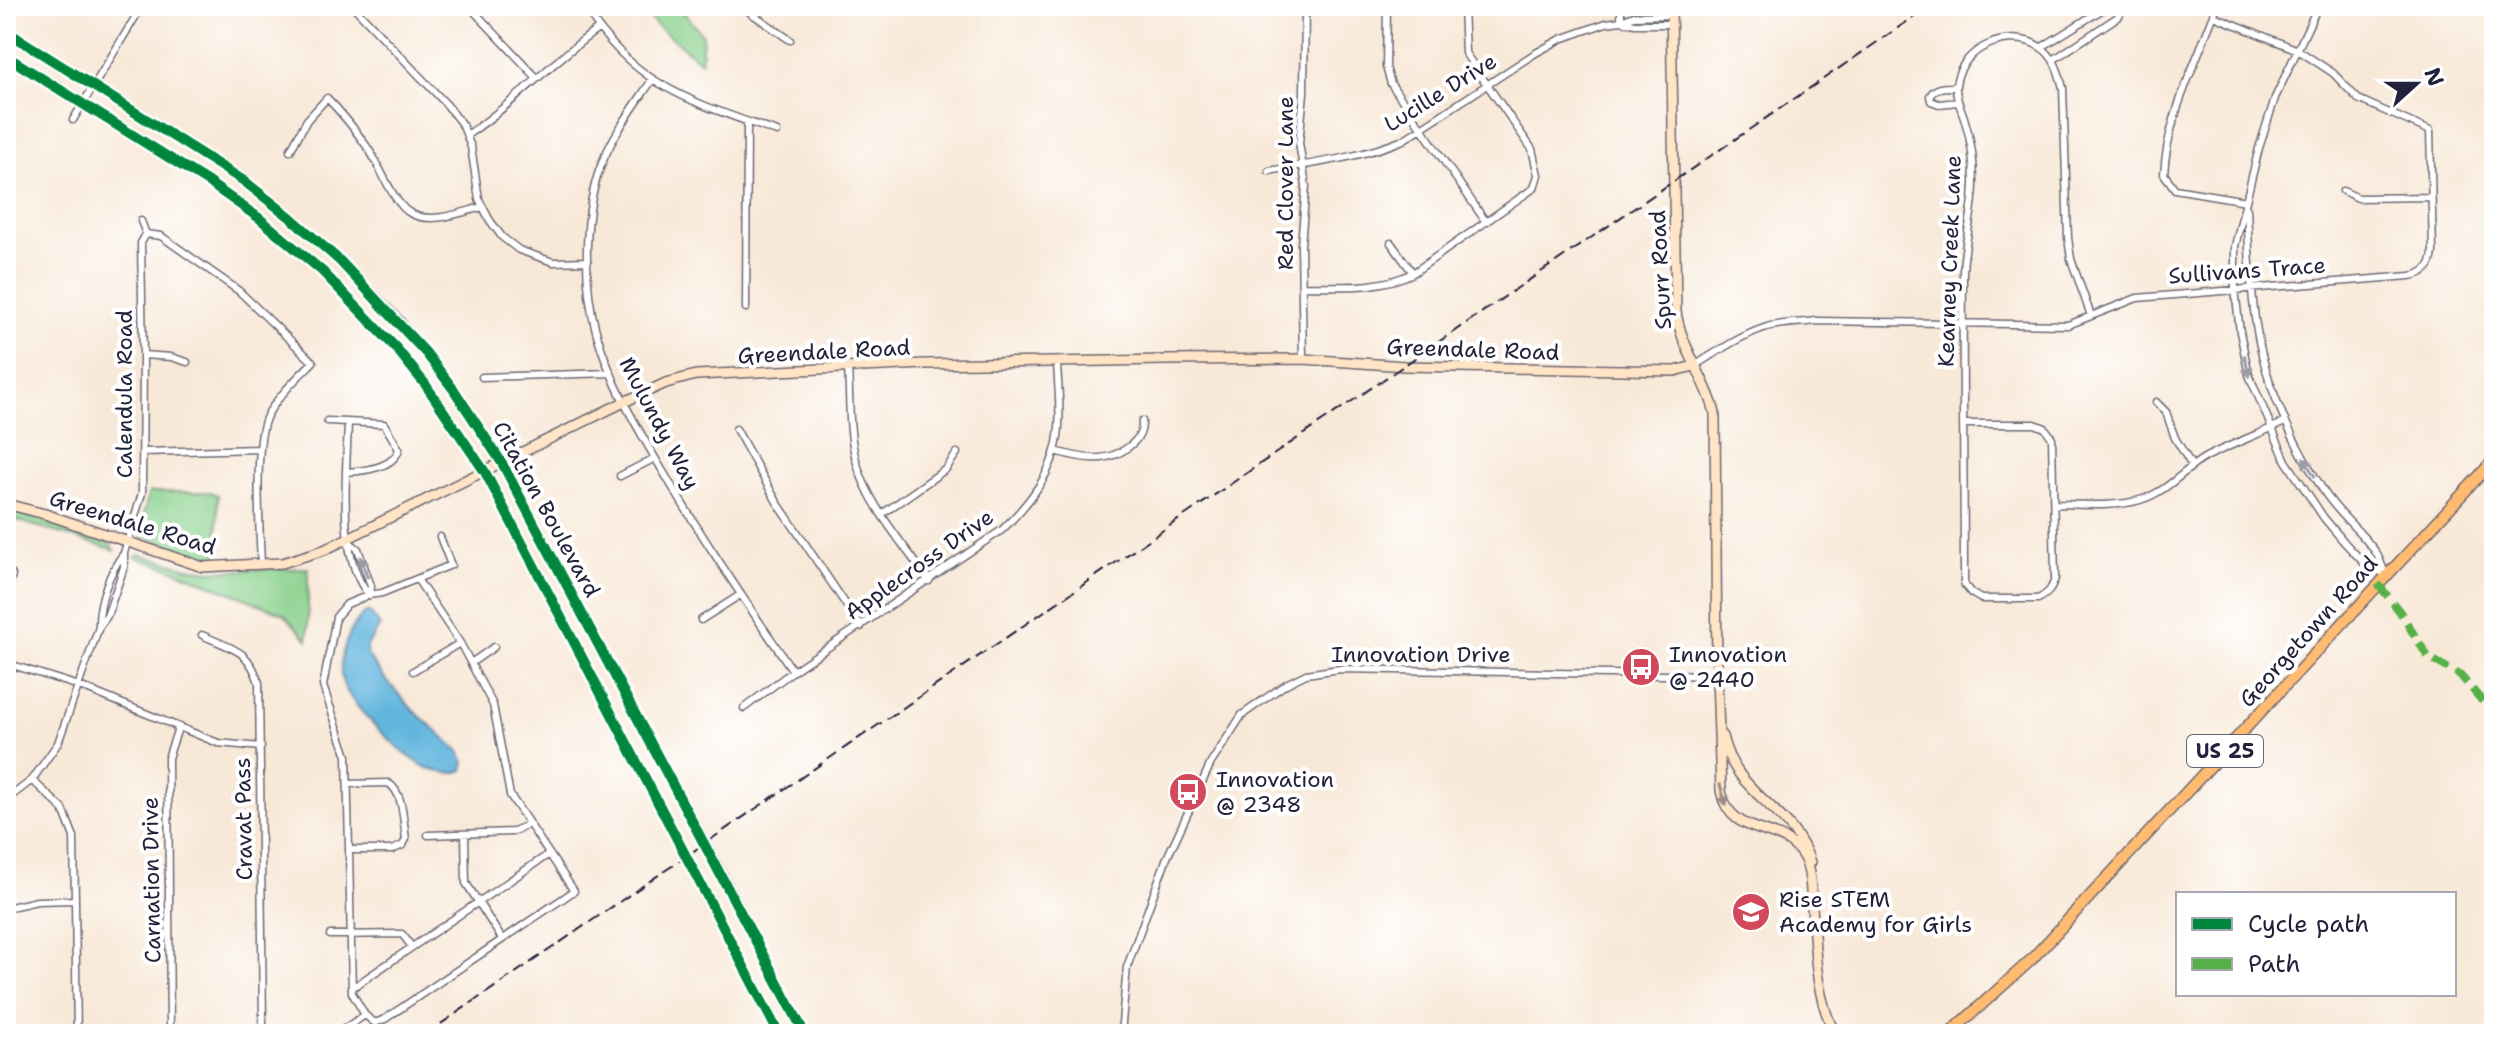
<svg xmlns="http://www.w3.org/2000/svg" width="2500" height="1040" font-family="'Shantell Sans',sans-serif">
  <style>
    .green { fill: #88d08b; stroke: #557963; stroke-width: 2 }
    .water { fill: #62b6de; stroke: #426c8c; stroke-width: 2 }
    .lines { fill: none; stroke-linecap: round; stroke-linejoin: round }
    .street-casing { stroke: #6d6772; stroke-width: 9 }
    .secondary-casing { stroke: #6d6772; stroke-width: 12 }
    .primary-casing { stroke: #6d6772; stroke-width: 13 }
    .street { stroke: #fff; stroke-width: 6 }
    .secondary { stroke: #ffe4c6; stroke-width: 9 }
    .primary { stroke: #ffbb71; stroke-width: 10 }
    .rail { stroke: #22223b; stroke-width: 2; stroke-dasharray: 12 6; stroke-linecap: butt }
    .secondary-bridge-casing { stroke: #6d6772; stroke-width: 12; stroke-linecap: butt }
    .secondary-bridge { stroke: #ffe4c6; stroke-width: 9 }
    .quiet { stroke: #55b146; stroke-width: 8; stroke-dasharray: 16 8; stroke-linecap: butt }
    .cycleway-casing { stroke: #fff; stroke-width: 15 }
    .cycleway { stroke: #00873e; stroke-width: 10 }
    .oneway { fill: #9c9ca7 }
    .oneway2 { fill: #9c8d87 }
    .labels { text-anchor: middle; stroke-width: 8; stroke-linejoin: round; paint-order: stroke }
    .shield { fill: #fff; stroke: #646476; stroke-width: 2 }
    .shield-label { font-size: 20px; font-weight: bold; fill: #22223b }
    .street-label { font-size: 22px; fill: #22223b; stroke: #fff }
    .poi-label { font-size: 22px; fill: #22223b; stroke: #fff; text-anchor: start }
  </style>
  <rect width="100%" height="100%" fill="#fff"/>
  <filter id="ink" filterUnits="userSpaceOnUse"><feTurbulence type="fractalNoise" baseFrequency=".0125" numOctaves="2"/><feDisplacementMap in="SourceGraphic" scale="16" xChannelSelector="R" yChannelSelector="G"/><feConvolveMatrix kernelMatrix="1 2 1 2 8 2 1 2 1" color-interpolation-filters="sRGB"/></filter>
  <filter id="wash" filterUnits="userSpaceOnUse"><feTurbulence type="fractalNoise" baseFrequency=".006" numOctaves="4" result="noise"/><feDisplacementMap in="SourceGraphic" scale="32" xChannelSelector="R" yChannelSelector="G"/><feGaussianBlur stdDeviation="1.8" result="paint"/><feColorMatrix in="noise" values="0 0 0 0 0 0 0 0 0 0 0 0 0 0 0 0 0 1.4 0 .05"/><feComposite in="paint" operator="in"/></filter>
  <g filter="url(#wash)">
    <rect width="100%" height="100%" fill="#f8e8d7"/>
    <path class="green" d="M639 6H678L703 35 701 62 657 26Z
      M149 492H210L218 495 217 557 192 553 142 536 140 529Z
      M6 509 109 543 114 550 6 517Z
      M139 554 185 567 208 571 308 568V640L284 614 172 569 135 557Z"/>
    <path class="water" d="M366 612 371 614 380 626 367 646V655L385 679 413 710 458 750 465 762 463 770C453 775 438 773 427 768 404 756 348 705 342 680 337 658 349 626 366 612Z"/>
  </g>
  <g filter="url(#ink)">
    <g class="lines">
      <defs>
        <path id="street" d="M353 6 447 105 463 126 471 147 479 199 489 219 502 237 519 250 553 262 588 261
          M469 6 537 78
          M584 6C634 87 693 102 777 132
          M741 6 790 40
          M1387 6 1386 67 1391 84 1486 222
          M1621 6V21
          M2217 6C2198 60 2167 115 2164 174L2175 189 2246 201
          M2318 6 2275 98 2259 148 2235 246V289L2240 332 2249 375 2286 461 2324 518 2345 543 2363 562 2386 575
          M1621 21 1635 24H1671
          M2042 47 2108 6
          M2053 60 2119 16 2121 11 2118 6
          M652 80C634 107 614 133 602 163 583 210 583 283 596 331 610 382 637 428 664 473 704 541 748 606 793 671
          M1956 87C1946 87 1935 86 1930 96L1931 101 1939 104 1958 102
          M73 120 142 6
          M467 135C514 104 552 61 598 29
          M290 151 307 120 327 98C343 114 357 132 370 151 380 167 394 204 410 213 431 225 462 212 483 207
          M1269 171C1314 163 1360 158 1403 140L1534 54 1561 39 1606 23 1621 21 1634 16 1671 15
          M2343 191 2358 198 2431 197
          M2247 209C2249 248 2250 287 2256 325 2265 384 2291 440 2323 490 2337 513 2359 529 2375 551 2379 557 2382 566 2385 573
          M141 221 146 234
          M146 234 161 236 239 291 313 362C297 378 279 395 268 414 253 440 260 532 261 565
          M1391 243 1413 273
          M1302 286C1340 286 1378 290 1413 273L1534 188 1538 175 1532 149 1465 53 1463 6
          M746 308 747 122
          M143 355 171 357 187 362
          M1303 359 1301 245 1306 186 1299 143 1304 93 1305 6
          M1694 366C1717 352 1741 335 1767 327 1783 323 1801 323 1817 321L2068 325 2137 298 2410 276C2425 274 2432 267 2433 252L2430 131 2358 99 2333 73 2298 50 2214 16
          M848 368C850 398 848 431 856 460 867 504 903 543 929 581
          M482 377 611 373
          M2156 402 2166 412 2175 438 2192 466
          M327 421 384 424 399 449C394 468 364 471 347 472
          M1964 424H2035L2045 428 2052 438 2055 578C2052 589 2048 594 2038 599H1981L1971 593 1964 584C1964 480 1962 376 1963 272 1964 242 1974 212 1974 182 1974 162 1971 140 1965 121 1962 109 1955 99 1956 86 1959 48 2010 27 2040 47 2055 56 2059 73 2063 88L2068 238 2071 259 2091 316
          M736 429 777 502 861 627
          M1055 451C1083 459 1110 465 1133 443 1140 436 1142 432 1142 421
          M142 452 259 449
          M620 476 655 458
          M2054 504C2081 504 2113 508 2140 500 2166 493 2183 470 2206 457 2232 444 2259 434 2285 422
          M882 514 946 469 957 453
          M347 540 358 549 371 586 369 595C336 557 347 470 348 422
          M6 567 12 575 6 597
          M417 579 460 643 493 705 510 795 574 891 385 1019 375 1023 365 1015 352 993 347 756 323 686 336 617 347 604 369 595 382 593 451 565 440 537
          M701 620 740 595
          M99 627C98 603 109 572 124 553
          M202 635C232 649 249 649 259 683L263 1024 261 1034
          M6 663 79 686 218 743 261 747
          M471 663 494 647
          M413 671 460 643
          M744 708 793 671 1002 530C1024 508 1046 483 1055 451 1063 424 1058 390 1057 362
          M32 780 63 809 74 837 77 1034
          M348 784 388 783C404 792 403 822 406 839L403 845 392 850H349
          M6 800 32 780 58 743 99 627 107 616 124 567V553L142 493 143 355 141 243 146 234
          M428 835 512 832 529 824
          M465 835 466 883 502 939
          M6 908 37 901 74 900
          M330 935 402 934 412 947
          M352 988 549 854
          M321 1030H342L365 1015
          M170 1034 168 758 178 728
          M1121 1034 1127 967 1166 860 1211 763 1242 715 1286 684 1306 674 1340 669 1717 676"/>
        <path id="secondary" d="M1671 6 1676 311C1681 349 1706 377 1715 413L1717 676 1721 791C1731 841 1783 820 1804 858 1811 871 1811 892 1812 907 1816 952 1814 992 1835 1034
          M6 31 244 181 290 217 340 261 399 321 454 390 502 463 688 811
          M6 56 208 182 259 218 322 271 396 348 447 414 485 472 669 825
          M6 504 45 514 203 567 282 563 324 550 624 402 666 383 696 375 925 364 1165 360 1303 359 1405 366 1675 371 1694 366
          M1722 736C1736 797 1792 806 1810 862
          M723 876 805 1034
          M703 890 779 1034"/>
        <path id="primary" d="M1949 1034 2030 961 2494 460"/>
      </defs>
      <use href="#street" class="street-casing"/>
      <use href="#secondary" class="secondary-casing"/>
      <use href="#primary" class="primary-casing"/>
      <use href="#street" class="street"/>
      <use href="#secondary" class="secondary"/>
      <use href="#primary" class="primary"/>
      <path class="rail" d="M426 1034 1930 6"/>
      <defs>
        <path id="secondary-bridge" d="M688 811 723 876
          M669 825 703 890"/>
      </defs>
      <use href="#secondary-bridge" class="secondary-bridge-casing"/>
      <use href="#secondary-bridge" class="secondary-bridge"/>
      <path class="quiet" d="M2378 584 2400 612 2428 657 2460 675 2494 715"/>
      <defs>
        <path id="cycleway" d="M6 31 244 181 290 217 340 261 426 353 454 390 502 463 805 1034
          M6 56 208 182 259 218 322 271 396 348 425 384 485 472 779 1034"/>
      </defs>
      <use href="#cycleway" class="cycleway-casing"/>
      <use href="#cycleway" class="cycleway"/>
    </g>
    <defs><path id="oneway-solid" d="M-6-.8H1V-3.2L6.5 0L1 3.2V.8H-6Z" transform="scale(2)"/></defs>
    <g class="oneway">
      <use href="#oneway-solid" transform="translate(2247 366) rotate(76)"/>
      <use href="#oneway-solid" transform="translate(2309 467) rotate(-121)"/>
      <use href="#oneway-solid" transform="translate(364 567) rotate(-109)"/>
    </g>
    <use class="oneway2" href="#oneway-solid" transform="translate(1723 795) rotate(74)"/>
  </g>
  <defs>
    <symbol id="bus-disc" viewBox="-11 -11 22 22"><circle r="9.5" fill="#d1495b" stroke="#fff"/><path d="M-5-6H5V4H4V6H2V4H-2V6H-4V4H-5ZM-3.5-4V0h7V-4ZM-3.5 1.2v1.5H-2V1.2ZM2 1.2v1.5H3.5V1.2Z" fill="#fff"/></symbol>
    <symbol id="school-disc" viewBox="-11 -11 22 22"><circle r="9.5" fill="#d1495b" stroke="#fff"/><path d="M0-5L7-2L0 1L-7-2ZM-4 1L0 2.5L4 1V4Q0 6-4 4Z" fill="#fff"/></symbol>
  </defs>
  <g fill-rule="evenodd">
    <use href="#bus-disc" x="1619" y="645" width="44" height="44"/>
    <use href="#bus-disc" x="1166" y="770" width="44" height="44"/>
    <use href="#school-disc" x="1729" y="890" width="44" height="44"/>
  </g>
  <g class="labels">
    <rect class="shield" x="2187" y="735" width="76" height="32" rx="6"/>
    <g class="shield-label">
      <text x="2225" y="758">US 25</text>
    </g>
    <g class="street-label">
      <text transform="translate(1440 92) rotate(-32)" y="8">Lucille Drive</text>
      <text transform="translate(1285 183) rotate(-90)" y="8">Red Clover Lane</text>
      <text transform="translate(1949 261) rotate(-88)" y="8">Kearney Creek Lane</text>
      <text transform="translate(1660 270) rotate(-93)" y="8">Spurr Road</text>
      <text transform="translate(2247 270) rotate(-4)" y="8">Sullivans Trace</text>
      <text transform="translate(1473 349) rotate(2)" y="8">Greendale Road</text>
      <text transform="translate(824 351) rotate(-3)" y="8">Greendale Road</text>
      <text transform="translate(124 394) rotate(-90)" y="8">Calendula Road</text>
      <text transform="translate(660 423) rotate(62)" y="8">Mulundy Way</text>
      <text transform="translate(547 509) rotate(61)" y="8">Citation Boulevard</text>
      <text transform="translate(133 522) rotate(17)" y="8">Greendale Road</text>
      <text transform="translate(919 564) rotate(-35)" y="8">Applecross Drive</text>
      <text transform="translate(2308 631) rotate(-48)" y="8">Georgetown Road</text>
      <text x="1421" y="662">Innovation Drive</text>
      <text transform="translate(243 819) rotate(-91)" y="8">Cravat Pass</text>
      <text transform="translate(151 880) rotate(-91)" y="8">Carnation Drive</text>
    </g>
    <g class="poi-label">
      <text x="1669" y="662">Innovation<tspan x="1669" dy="25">@ 2440</tspan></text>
      <text x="1216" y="787">Innovation<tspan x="1216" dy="25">@ 2348</tspan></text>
      <text x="1779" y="907">Rise STEM<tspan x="1779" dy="25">Academy for Girls</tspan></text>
    </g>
  </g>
  <rect width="2500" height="1040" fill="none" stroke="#fff" stroke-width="32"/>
  <rect x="2176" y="892" width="280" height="104" fill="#ffffff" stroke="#a7a7b1" stroke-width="2"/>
  <rect x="2192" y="918" width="40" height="12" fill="#00873e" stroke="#a7a7b1" stroke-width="2"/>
  <text x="2248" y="932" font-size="24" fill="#22223b">Cycle path</text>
  <rect x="2192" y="958" width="40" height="12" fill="#55b146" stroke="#a7a7b1" stroke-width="2"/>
  <text x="2248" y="972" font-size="24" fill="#22223b">Path</text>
  <g transform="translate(2416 84) rotate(69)" stroke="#ffffff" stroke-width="6" paint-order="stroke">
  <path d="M0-6L14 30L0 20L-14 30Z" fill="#22223b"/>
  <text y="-12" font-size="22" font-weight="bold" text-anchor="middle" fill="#22223b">N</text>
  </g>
</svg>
